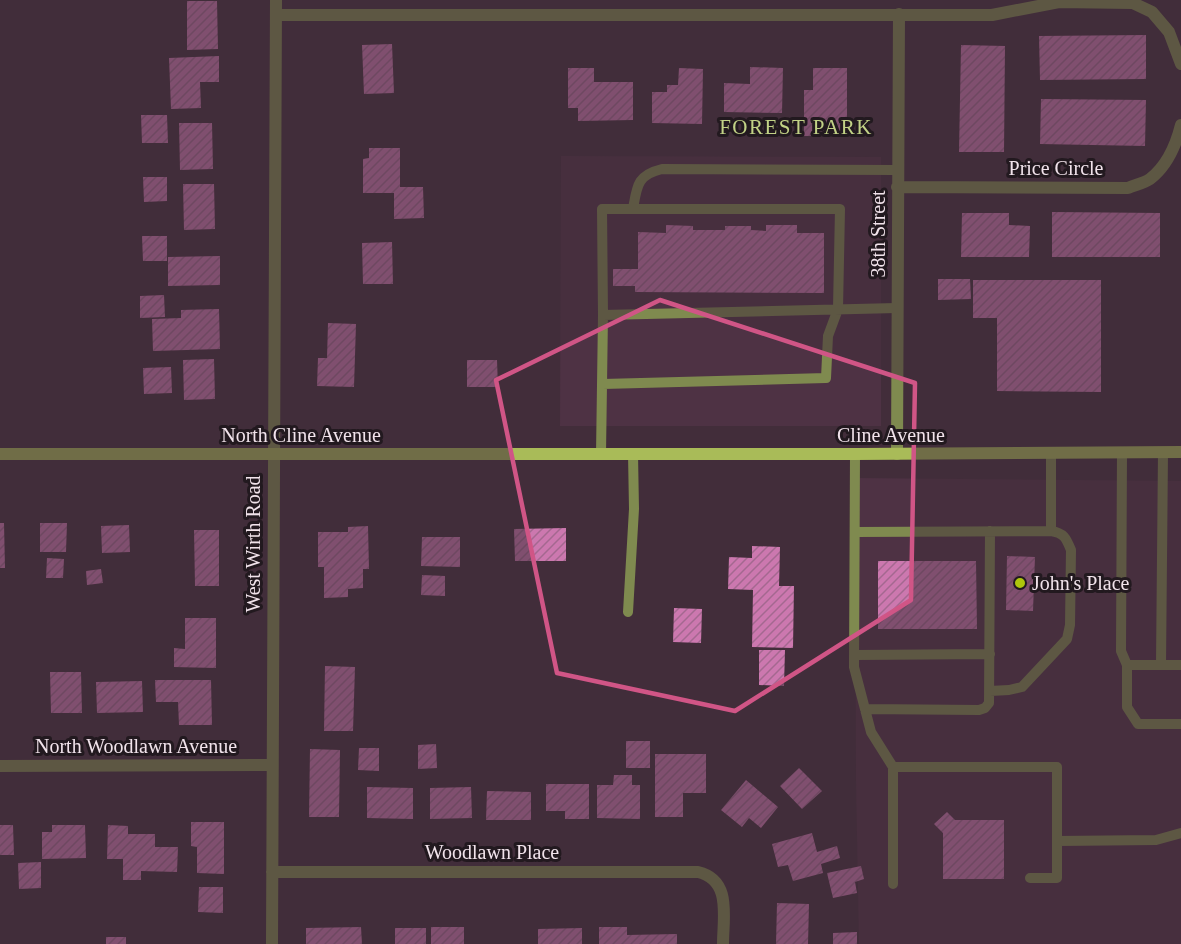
<svg xmlns="http://www.w3.org/2000/svg" width="1181" height="944" font-family="Georgia,serif">
  <style>
    .built { fill: #4e3244 }
    .building { fill: url(#building-hatch) }
    .lines { fill: none; stroke-linecap: round; stroke-linejoin: round }
    .lane { stroke: #7f8a4f; stroke-width: 10 }
    .street { stroke: #7f8a4f; stroke-width: 12 }
    .secondary { stroke: #a9bb58; stroke-width: 12 }
    .marked { fill: none; stroke: #d05586; stroke-width: 4.5; stroke-linejoin: round }
    .poi-dot { fill: #aec60c; stroke: #22191f; stroke-width: 2 }
    .labels { text-anchor: middle; stroke-width: 6; stroke-linejoin: round; paint-order: stroke }
    .street-label { font-size: 20px; fill: #f1e3eb; stroke: #22191f }
    .poi-label { font-size: 20px; fill: #f1e3eb; stroke: #22191f; text-anchor: start }
    .neighbourhood-label { font-size: 21px; letter-spacing: 1.5px; fill: #c2d286; stroke: #22191f }
  </style>
  <defs>
    <pattern id="building-hatch" width="6" height="6" patternUnits="userSpaceOnUse" patternTransform="scale(1.5)"><rect width="6" height="6" fill="#cc78af"/><path d="M-1 1l2-2M0 6l6-6M5 7l2-2" fill="none" stroke="#a46890"/></pattern>
  </defs>
  <rect width="100%" height="100%" fill="#422d3a"/>
  <path class="built" d="M561 156 881 157V426H560Z
    M855 478 1181 481V944H859L856 781Z"/>
  <path class="building" d="M187 1H217L218 49 187 50Z
    M1146 35V79L1040 80 1039 36Z
    M392 44 394 93 364 94 362 45Z
    M961 45 1005 46 1004 152H959Z
    M219 56V82H200L201 108 171 109 169 58Z
    M750 67 783 68 782 113 724 112V83L750 84Z
    M568 68H594V82H633V120L578 121V108H568Z
    M679 68 703 69 702 124 652 123V92H667V85H678Z
    M813 68H847V136H804V90H813Z
    M1041 99 1146 100 1145 146 1040 144Z
    M141 115H167L168 143H142Z
    M179 123H212L213 169 180 170Z
    M369 148H400V187H423L424 218 394 219V193H363V159L369 158Z
    M143 177H167V201L144 202Z
    M183 184H214L215 229 184 230Z
    M1052 212 1160 213V257H1052Z
    M962 213H1009V225L1030 226 1029 257H961Z
    M666 225 693 226V230H725V226H751V230L766 231V225H797V233H824V293L635 292V286H613V269H638V232L666 233Z
    M142 236H167V261H143Z
    M392 242 393 284H363L362 243Z
    M220 256V285L168 286V257Z
    M938 279H970L971 299 938 300Z
    M973 280H1101V392L997 391V318H973Z
    M164 295 165 317 140 318V296Z
    M219 309 220 349 153 351 152 319 181 318V310Z
    M328 323 356 324 354 387 317 386 318 358H327Z
    M214 359 215 399 184 400 183 360Z
    M467 360H497L498 387H467Z
    M171 367 172 393 144 394 143 368Z
    M0 523H4L5 568H0Z
    M40 523H67L66 552H40Z
    M129 525 130 552 102 553 101 526Z
    M368 526 369 569H363V588L348 589V597L324 598V567H318V532H348V527Z
    M566 528V561H515L514 529Z
    M194 530H219V586H195Z
    M422 537H460V567L421 566Z
    M752 546 780 547 779 586H794L793 648 752 647 753 590 728 589 729 557 752 558Z
    M1007 556 1035 557 1033 611 1006 610Z
    M47 558 64 559 63 578H46Z
    M878 561H976L977 629H878Z
    M101 569 103 583 87 585 86 571Z
    M422 575 445 576V596L421 595Z
    M674 608 702 609 701 643 673 642Z
    M185 618H216V668L174 667V648L185 649Z
    M759 650H785L784 686 759 685Z
    M325 666 355 667 353 731H324Z
    M50 672H81L82 713H51Z
    M155 680H211L212 725H179L178 702H156Z
    M142 681 143 712 97 713 96 682Z
    M626 741H650V768H626Z
    M436 744 437 768 418 769V745Z
    M359 748H379V771L358 770Z
    M310 749 340 750 339 817H309Z
    M655 754H706V793H683V817H655Z
    M799 768 822 791 802 809 780 786Z
    M614 775H632V785H640V819L597 818V785H613Z
    M746 780 778 807 761 828 749 818 742 827 721 810Z
    M546 784H589V819H565V811H546Z
    M367 787 413 788V819L367 818Z
    M471 787 472 818 430 819V788Z
    M487 791 531 792V820H486Z
    M947 812 955 820H1004V879H943V833L934 824Z
    M191 822H224V874L197 873V847L191 846Z
    M0 825H13L14 855H0Z
    M52 825H85L86 858 42 859V832H52Z
    M108 825 128 826V834H155V847H178L177 872 141 871V880H123V859H107Z
    M812 833 817 852 837 846 840 858 821 864 823 873 793 881 788 865 778 867 772 844Z
    M41 862V888L19 889 18 863Z
    M861 866 864 879 855 882 857 893 833 898 827 873Z
    M199 887H223V913L198 912Z
    M777 903 809 904 808 944H776Z
    M361 927 362 944H306V928Z
    M431 927H464V944H431Z
    M599 927H627V935L677 934V944H599Z
    M395 928H426V944H395Z
    M582 928V944H538V929Z
    M857 932V944H833V933Z
    M106 937H126V944H106Z"/>
  <g class="lines">
    <path class="lane" d="M633 209C637 186 637 175 662 169L897 170
      M603 384 826 378 828 336 838 309 840 209H602L603 315 897 308
      M1051 453V531
      M1122 453 1121 651 1127 665V707L1138 724H1181
      M601 454 603 315
      M855 454 854 667 871 732 893 767V884
      M855 532 1051 531C1064 533 1066 538 1071 550L1070 625 1067 639 1022 687 1009 690 990 691
      M628 612 634 509 633 454
      M855 655 990 654
      M1127 665H1181
      M1161 665 1163 452
      M865 709 979 710 985 708 989 703 990 531
      M893 767H1057V878H1030
      M1057 841 1156 840 1181 833"/>
    <path class="street" d="M276 15H992L1059 2 1133 3 1152 12 1169 32 1181 64
      M897 187 1128 188C1135 185 1144 183 1150 179 1167 166 1176 145 1181 125
      M897 454 899 14
      M0 766 272 765
      M272 872H698C732 880 723 917 723 944
      M272 944 276 0"/>
    <path class="secondary" d="M0 454H855L1181 452"/>
  </g>
  <path d="M0 0H1181V944H0ZM660 300 915 383 911 600 735 711 557 673 496 380Z" fill="#422d3a" fill-opacity=".55" fill-rule="evenodd"/>
  <path class="marked" d="M660 300 915 383 911 600 735 711 557 673 496 380Z"/>
  <circle class="poi-dot" cx="1020" cy="583" r="6"/>
  <g class="labels">
    <g class="street-label">
      <text x="1056" y="175">Price Circle</text>
      <text transform="translate(878 234) rotate(-90)" y="7">38th Street</text>
      <text x="301" y="442">North Cline Avenue</text>
      <text x="891" y="442">Cline Avenue</text>
      <text transform="translate(253 544) rotate(-90)" y="7">West Wirth Road</text>
      <text x="136" y="753">North Woodlawn Avenue</text>
      <text x="492" y="859">Woodlawn Place</text>
    </g>
    <g class="poi-label">
      <text x="1032" y="590">John's Place</text>
    </g>
    <g class="neighbourhood-label">
      <text x="796" y="134">FOREST PARK</text>
    </g>
  </g>
</svg>
